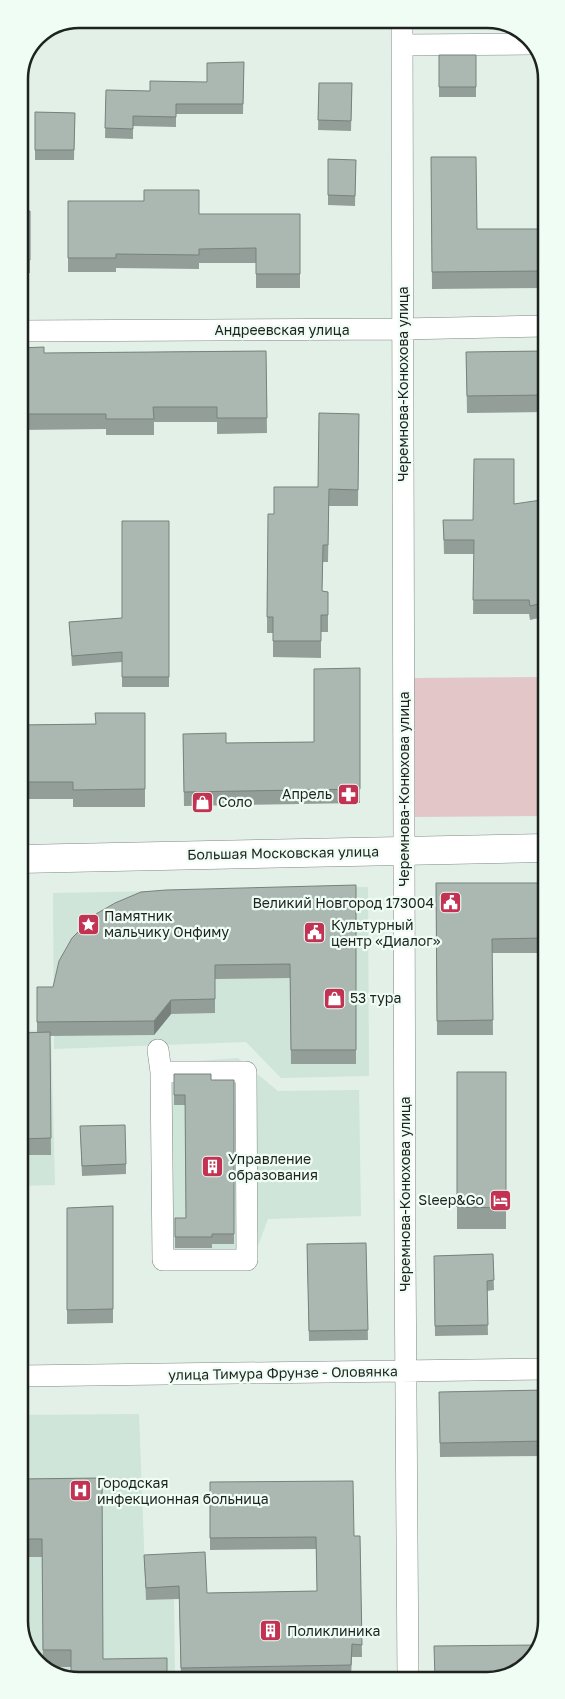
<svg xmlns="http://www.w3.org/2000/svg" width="565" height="1699" font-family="'Golos Text',sans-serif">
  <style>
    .built { fill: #cfe5d9 }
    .green { fill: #e2c6c8 }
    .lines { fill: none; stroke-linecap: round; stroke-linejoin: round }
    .street-casing { stroke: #7e8b84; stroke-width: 22 }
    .secondary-casing { stroke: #7e8b84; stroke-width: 29 }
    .street { stroke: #fff; stroke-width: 21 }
    .secondary { stroke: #fff; stroke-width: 28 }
    .wall { fill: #939e98 }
    .shaded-wall { fill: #78817c }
    .building { fill: #abb8b1; stroke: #78817c }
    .labels { text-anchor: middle; stroke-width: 4.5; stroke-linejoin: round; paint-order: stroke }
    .street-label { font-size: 14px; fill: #1e2320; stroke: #effdf5 }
    .poi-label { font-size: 14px; fill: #1e2320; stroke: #effdf5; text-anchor: start }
    .rim { fill: none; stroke: #1e2320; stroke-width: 2.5 }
  </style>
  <rect width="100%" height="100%" fill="#e2f0e8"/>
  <path class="built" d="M368 887 369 1076 281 1078 246 1042 54 1049 53 893Z
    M51 1030 55 1185 20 1186V1031Z
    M238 1058 278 1091 359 1090 361 1216 268 1219 252 1262 160 1263 156 1064Z
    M139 1414 146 1600 174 1599 175 1680H74L39 1666 21 1636 20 1415Z"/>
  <path class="green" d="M545 677V816L412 817 410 678Z"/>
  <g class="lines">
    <defs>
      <path id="street" d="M402 19 405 1254 408 1679
        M402 45 532 44
        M19 331 402 329 545 326
        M158 1050 161 1072 163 1260H247L246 1072H161
        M20 1376 546 1369"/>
      <path id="secondary" d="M20 859 545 848"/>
    </defs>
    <use href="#street" class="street-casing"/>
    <use href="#secondary" class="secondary-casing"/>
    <use href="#street" class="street"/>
    <use href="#secondary" class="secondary"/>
  </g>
  <path class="wall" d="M439 55H476V97H439Z
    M244 62 243 114H176V127L133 126V139L105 138 106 90 150 91 207 82Z
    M319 83H352L351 131 318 130Z
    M35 112 75 113 74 160H35Z
    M431 157 477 229H544L545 288 432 289Z
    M328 159 356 160 355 206 328 205Z
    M68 201 199 214H300V288H256V263H199V269L116 268V272H68Z
    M19 211H30V273H19Z
    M19 348 44 353 266 351 267 433 217 434V422H154V435H106V429L19 430Z
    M545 351V412L467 413 466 352Z
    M359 414 358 506H329L328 562H323L322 591 328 592V632H321V658L273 657V633H267V588L274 514 318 487Z
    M514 504 545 505V630L543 617 530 620 529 614H473L474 554H444L443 520H473Z
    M169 521V687H122V662L72 666 69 622 122 618Z
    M360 668V803L184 806 183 734 226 743 314 742Z
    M145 713V807H73V799H20V725L95 724Z
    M436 883H545V953H492L493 1035H437Z
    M356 885V1064H291L290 978 215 979V1013L171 1014 154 1035 50 1036 51 1155H20V1033H37V987H53Z
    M457 1072H506V1229H457Z
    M174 1074 211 1080H234V1244H212V1248H175V1218H186L185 1105H174Z
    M80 1126 126 1164V1174L82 1176Z
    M113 1206V1323L67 1324V1208Z
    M366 1243 368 1340 309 1341 307 1244Z
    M493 1254 494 1290 487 1291 488 1335 435 1336 434 1256Z
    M546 1390V1456L440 1457 439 1392Z
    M102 1478 71 1667H43L42 1557H21V1479Z
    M210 1482 354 1536H360L362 1657H352L351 1677 181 1680 179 1599 146 1600 144 1555 207 1593 317 1591 316 1549 210 1550Z"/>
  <path class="shaded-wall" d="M171 1000V1014L154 1035V1021Z"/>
  <path class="building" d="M439 55H476V87H439Z
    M244 62 243 104H176V117L133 116V129L105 128 106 90 150 91V81L207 82V63Z
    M319 83H352L351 121 318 120Z
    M35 112 75 113 74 150H35Z
    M431 157H476L477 229H544L545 271 432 272Z
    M328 159 356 160 355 196 328 195Z
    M144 190H199V214H300V274H256V248L199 249V255L116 254V258H68V201H144Z
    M19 211H30V260H19Z
    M44 347V353L266 351 267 418H217V407H153L154 419H106V414H19V348Z
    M545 351V395L467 396 466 352Z
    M319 413 359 414 358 490 329 489 328 545H323L322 591 328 592V615H321V641H273V617H267L268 514H274V487H318Z
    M474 459H514V504L541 500 542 506 545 505V615L543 603 530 606 529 600H473L474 540H444L443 520H473Z
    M122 521H169V677H122V652L72 656 69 622 122 618Z
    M360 668V789L184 792 183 734 226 733V743L314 742V669Z
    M95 713H145V789L73 790V782H20V725L96 724Z
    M436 883H545V938L492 939 493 1020 437 1021Z
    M356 885V1050H291L290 964 215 965V999L171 1000 154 1021 37 1022V987H53L59 961 72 938 96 914 115 903 141 892 166 890Z
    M50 1032 51 1138 20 1139V1033Z
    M457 1072H506V1208L457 1207Z
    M174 1074H211V1080H234V1234H212V1237H175V1218H186L185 1095H174Z
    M125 1125 126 1164 82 1166 80 1126Z
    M113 1206V1309L67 1310V1208Z
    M366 1243 368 1330 309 1331 307 1244Z
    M493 1254 494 1280 487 1281 488 1325 435 1326 434 1256Z
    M546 1390V1441L440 1443 439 1392Z
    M102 1478 103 1659 167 1658V1680H74L71 1679V1650H43L42 1539H21V1479Z
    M353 1481 354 1536H360L362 1645 352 1644 351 1665 181 1668 179 1586 146 1588 144 1555 205 1552 207 1593 317 1591 316 1537 210 1538V1482Z
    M538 1645 534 1657 502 1678 435 1679 434 1646Z"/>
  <defs>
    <symbol id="pharmacy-square" viewBox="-11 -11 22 22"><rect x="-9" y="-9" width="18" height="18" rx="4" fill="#c23252" stroke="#effdf5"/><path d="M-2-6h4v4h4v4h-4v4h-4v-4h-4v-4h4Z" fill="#fff"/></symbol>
    <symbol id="shop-square" viewBox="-11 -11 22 22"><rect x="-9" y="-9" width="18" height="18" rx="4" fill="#c23252" stroke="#effdf5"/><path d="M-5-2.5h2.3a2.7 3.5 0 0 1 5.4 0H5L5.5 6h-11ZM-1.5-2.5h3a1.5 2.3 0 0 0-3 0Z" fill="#fff"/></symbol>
    <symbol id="civic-square" viewBox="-11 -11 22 22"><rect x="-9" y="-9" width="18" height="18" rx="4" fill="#c23252" stroke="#effdf5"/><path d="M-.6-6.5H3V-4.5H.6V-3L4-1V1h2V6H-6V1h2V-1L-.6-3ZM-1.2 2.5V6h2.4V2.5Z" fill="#fff"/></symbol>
    <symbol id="sight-square" viewBox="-11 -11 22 22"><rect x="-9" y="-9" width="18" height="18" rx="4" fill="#c23252" stroke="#effdf5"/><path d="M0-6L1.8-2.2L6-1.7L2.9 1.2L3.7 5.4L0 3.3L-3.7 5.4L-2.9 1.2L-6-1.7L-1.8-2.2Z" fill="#fff"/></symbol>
    <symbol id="building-square" viewBox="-11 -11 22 22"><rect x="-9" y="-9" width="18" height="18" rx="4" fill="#c23252" stroke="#effdf5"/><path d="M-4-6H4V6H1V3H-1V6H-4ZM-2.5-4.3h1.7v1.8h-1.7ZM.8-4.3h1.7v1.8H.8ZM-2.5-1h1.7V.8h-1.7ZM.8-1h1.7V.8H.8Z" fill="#fff"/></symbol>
    <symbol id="hotel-square" viewBox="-11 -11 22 22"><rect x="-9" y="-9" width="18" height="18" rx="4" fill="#c23252" stroke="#effdf5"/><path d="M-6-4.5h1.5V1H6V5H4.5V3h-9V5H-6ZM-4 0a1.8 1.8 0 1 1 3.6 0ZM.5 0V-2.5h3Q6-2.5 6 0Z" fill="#fff"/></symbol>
    <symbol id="hospital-square" viewBox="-11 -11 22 22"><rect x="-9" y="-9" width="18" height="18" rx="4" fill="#c23252" stroke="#effdf5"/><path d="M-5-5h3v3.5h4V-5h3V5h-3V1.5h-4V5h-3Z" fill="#fff"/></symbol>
  </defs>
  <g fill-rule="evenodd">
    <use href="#pharmacy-square" x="336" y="782" width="25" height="25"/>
    <use href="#shop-square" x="190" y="790" width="25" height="25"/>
    <use href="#civic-square" x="438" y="890" width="25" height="25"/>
    <use href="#sight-square" x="76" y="912" width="25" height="25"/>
    <use href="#civic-square" x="302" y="920" width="25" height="25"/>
    <use href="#shop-square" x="322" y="986" width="25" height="25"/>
    <use href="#building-square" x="200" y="1154" width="25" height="25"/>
    <use href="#hotel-square" x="488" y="1188" width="25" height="25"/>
    <use href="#hospital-square" x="68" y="1478" width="25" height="25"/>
    <use href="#building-square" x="258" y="1618" width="25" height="25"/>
  </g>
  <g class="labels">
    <g class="street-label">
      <text x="282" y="335">Андреевская улица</text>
      <text transform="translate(403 384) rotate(-90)" y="5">Черемнова-Конюхова улица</text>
      <text transform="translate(404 789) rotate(-90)" y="5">Черемнова-Конюхова улица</text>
      <text transform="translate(283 853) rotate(-1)" y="5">Большая Московская улица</text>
      <text transform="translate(405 1194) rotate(-90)" y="5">Черемнова-Конюхова улица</text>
      <text transform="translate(283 1373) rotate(-1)" y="5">улица Тимура Фрунзе - Оловянка</text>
    </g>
    <g class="poi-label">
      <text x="332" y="799" text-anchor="end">Апрель</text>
      <text x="218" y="807">Соло</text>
      <text x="434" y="908" text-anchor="end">Великий Новгород 173004</text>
      <text x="104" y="921">Памятник<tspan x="104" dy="16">мальчику Онфиму</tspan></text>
      <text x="331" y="930">Культурный<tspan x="331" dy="16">центр «Диалог»</tspan></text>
      <text x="350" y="1003">53 тура</text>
      <text x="228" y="1164">Управление<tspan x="228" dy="16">образования</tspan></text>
      <text x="484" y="1205" text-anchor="end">Sleep&amp;Go</text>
      <text x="97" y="1488">Городская<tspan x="97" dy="16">инфекционная больница</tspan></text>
      <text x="287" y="1636">Поликлиника</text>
    </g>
  </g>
  <path d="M0 0H565V1699H0ZM79 28H487A51 51 0 0 1 538 79V1621A51 51 0 0 1 487 1672H79A51 51 0 0 1 28 1621V79A51 51 0 0 1 79 28Z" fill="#effdf5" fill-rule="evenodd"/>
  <path class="rim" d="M79 28H487A51 51 0 0 1 538 79V1621A51 51 0 0 1 487 1672H79A51 51 0 0 1 28 1621V79A51 51 0 0 1 79 28Z"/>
</svg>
